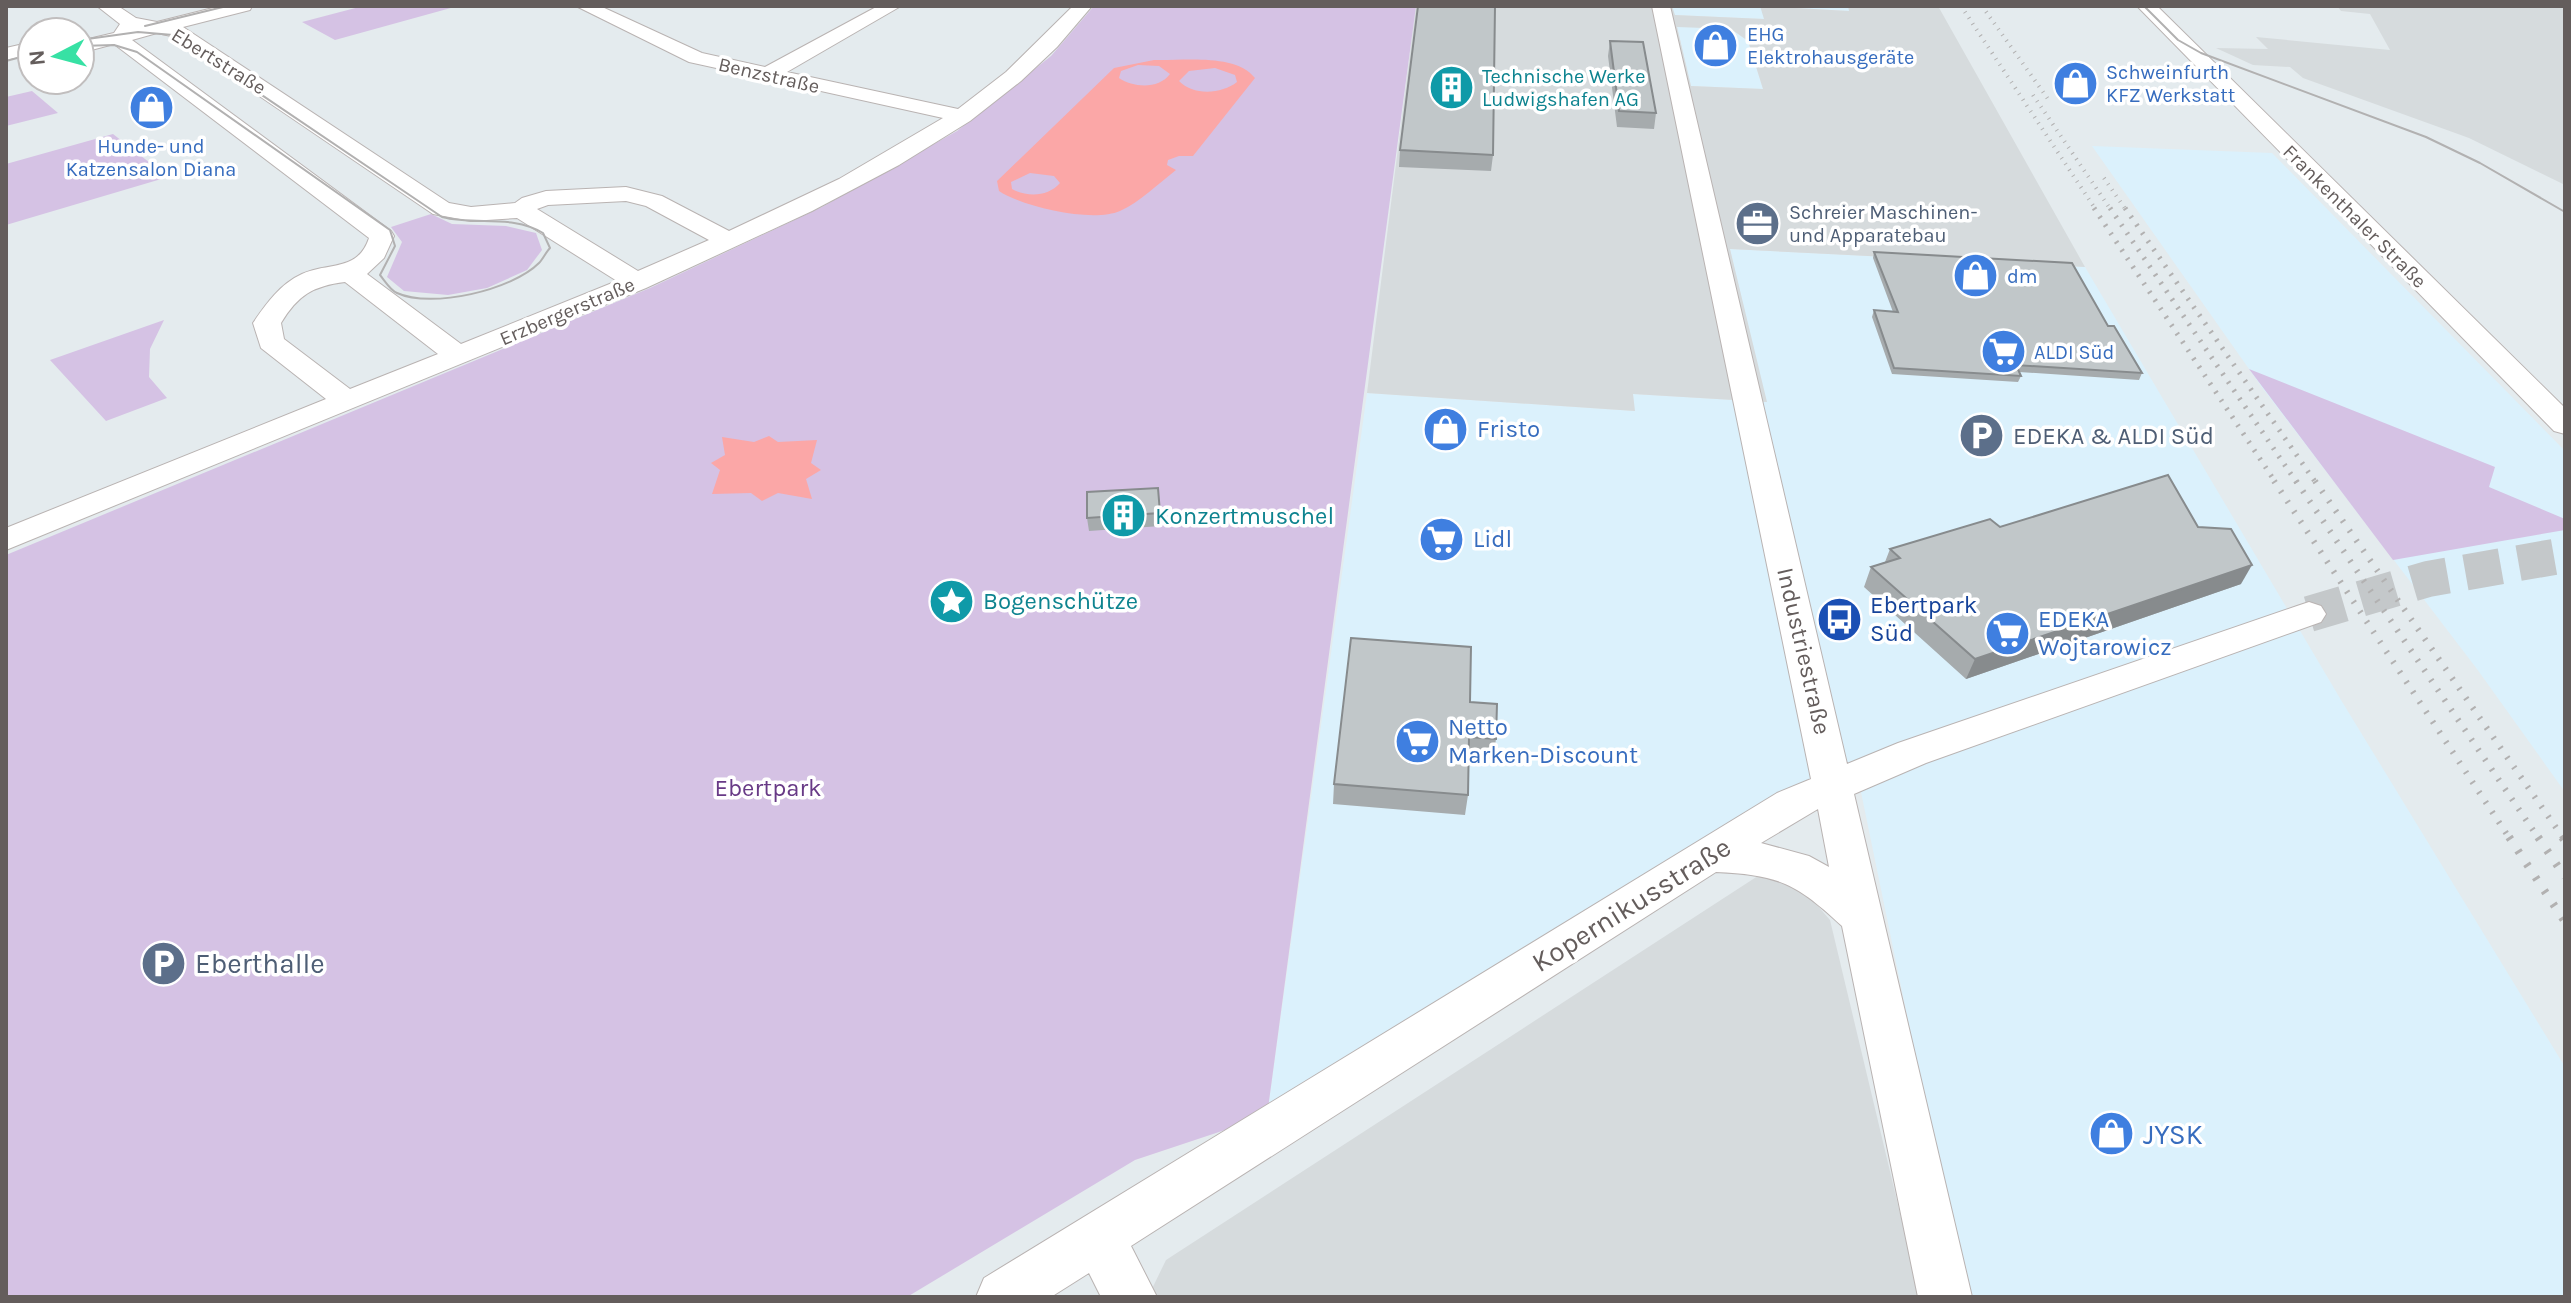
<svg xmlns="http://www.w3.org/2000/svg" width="2571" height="1303" font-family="Karla,sans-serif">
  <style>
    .commercial { fill: #dbf1fc }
    .industrial { fill: #d6dbdd; fill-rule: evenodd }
    .green { fill: #d5c2e4 }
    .water { fill: #fba7a7; fill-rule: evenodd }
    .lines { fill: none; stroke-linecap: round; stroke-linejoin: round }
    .minor-tunnel { stroke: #c4c8ca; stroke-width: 36; stroke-dasharray: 36 18; stroke-linecap: butt }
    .minor-casing { stroke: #b9b3b2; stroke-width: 2 }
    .minor { fill: #fff; fill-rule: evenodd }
    .tram { stroke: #b2b1b1; stroke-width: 2 }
    .rail-far3 { stroke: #b2b1b1; stroke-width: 4; stroke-dasharray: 1 6; stroke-linecap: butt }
    .rail-far2 { stroke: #b2b1b1; stroke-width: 5; stroke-dasharray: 2 8; stroke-linecap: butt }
    .rail-far1 { stroke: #b2b1b1; stroke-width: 6; stroke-dasharray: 2 10; stroke-linecap: butt }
    .rail { stroke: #b2b1b1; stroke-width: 8; stroke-dasharray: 3 13; stroke-linecap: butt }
    .wall { fill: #a6abad }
    .shaded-wall { fill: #878b8d }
    .building { fill: #c1c7c9; stroke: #878b8d; stroke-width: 2 }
    .labels { text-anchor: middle; stroke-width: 7; stroke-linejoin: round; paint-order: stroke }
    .far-shop-label { font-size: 20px; fill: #366cbe; stroke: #fff; text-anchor: start }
    .far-street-label { font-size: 20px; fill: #645d5c; stroke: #fff }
    .far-culture-label { font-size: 20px; fill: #0d838f; stroke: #fff; text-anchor: start }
    .far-service-label { font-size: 20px; fill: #4e5e75; stroke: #fff; text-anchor: start }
    .shop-label { font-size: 24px; fill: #366cbe; stroke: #fff; text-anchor: start }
    .service-label { font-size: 24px; fill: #4e5e75; stroke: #fff; text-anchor: start }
    .culture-label { font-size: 24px; fill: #0d838f; stroke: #fff; text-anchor: start }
    .transit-label { font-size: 24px; fill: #164399; stroke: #fff; text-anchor: start }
    .street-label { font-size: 24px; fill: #645d5c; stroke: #fff }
    .park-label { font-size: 24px; fill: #683a86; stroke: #fff }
    .near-street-label { font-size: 28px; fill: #645d5c; stroke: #fff }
    .near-service-label { font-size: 28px; fill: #4e5e75; stroke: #fff; text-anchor: start }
    .near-shop-label { font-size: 28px; fill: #366cbe; stroke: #fff; text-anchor: start }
  </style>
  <rect width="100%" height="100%" fill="#e4ebee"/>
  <path class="commercial" d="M1672 6H1848L1850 11 1761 6 1765 19 1674 15Z
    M1677 26 1731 29 1748 41 1763 89 1691 86Z
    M2092 146 2272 153 2565 451V792L2477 669 2261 386Z
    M1730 249 2085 267 2341 700 2565 1067V1297H1965L1855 763 1267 1116 1367 393 1634 411 1633 394 1766 402Z"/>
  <path class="industrial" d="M1416 6H1672L1675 15 1764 19 1760 6 1849 11 1848 6H1938L2085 267 1730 249 1767 402 1633 394 1635 411 1367 393ZM1677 27 1731 29 1748 41 1763 89 1691 86Z
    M2337 6H2565V185L2469 138 2303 78 2290 67 2253 65 2216 48 2268 49 2256 37 2390 50 2370 14 2341 11Z
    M1764 872 1803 889 1830 920 1920 1297H1148L1166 1260Z"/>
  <path class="green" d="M363 6H458L335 40 302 22Z
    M1094 6H1416L1267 1116 1135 1160 907 1297H6V555L650 288 822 207 957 131 1051 56Z
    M32 91 58 113 6 126V97Z
    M113 134 168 177 6 225V164Z
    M431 214 452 224 506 226 536 233 542 250 527 270 487 288 448 295 404 291 387 277 402 242 391 227Z
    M164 320 150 349 149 377 167 398 106 421 50 360Z
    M2249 369 2495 467 2489 487 2565 519V530L2393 560Z"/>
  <path class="water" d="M1154 60C1183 61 1235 53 1255 78L1193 156H1179L1168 160 1167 165 1176 170C1159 183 1140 202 1120 211 1092 223 1023 207 999 191L997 181 1114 68ZM1138 65 1159 66 1170 74C1159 89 1134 88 1119 78L1121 71ZM1215 68 1235 75 1237 82C1222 94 1193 96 1179 81L1189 71ZM1030 173 1054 176 1060 183C1048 197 1027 197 1012 189L1011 182Z
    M769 436 778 442 817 440 811 463 821 470 806 479 812 499 778 493 762 501 751 493 712 494 720 470 711 463 725 455 722 437 754 442Z"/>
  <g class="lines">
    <path class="minor-tunnel" d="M2309 614 2428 579 2565 555"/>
    <defs>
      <path id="minor" d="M97 6H118L136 18 157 22 221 6H252L250 10 183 27 449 203 471 207 515 203 522 198 546 191 626 187 662 196 729 231 839 179 943 118 689 62 576 6H600L702 53 765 67 878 6H901L787 72 958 109 1006 72 1073 6H1092L1057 47 1021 81 970 121 899 165 812 211 646 288 6 550V528L326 399 261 348 253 323C266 304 280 284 302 274 328 262 358 272 369 238L114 44 80 53V41L114 33 120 24ZM157 33 171 36 433 214 471 221 517 218 617 281 461 344 367 274 384 258 394 236 391 231 132 40ZM626 201 646 206 709 240 638 271 537 209 548 205ZM345 282 438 354 350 389 284 339 281 323C298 295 313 286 345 282Z
        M1652 6H1670L1847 764 1898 743 2297 606 2309 602 2321 606 2326 614 2321 622 1926 763 1854 794 1972 1297H1918L1842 926C1796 883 1779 875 1716 872L1131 1246 1157 1297H1101L1089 1273 1051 1297H976L984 1278 1777 793 1811 779ZM1818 809 1829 867 1809 856 1761 843Z
        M2137 6H2157L2565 408V434L2554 431Z
        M32 42V54L6 60V48Z"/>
    </defs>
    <use href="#minor" class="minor-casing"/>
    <use href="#minor" class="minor"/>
    <path class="tram" d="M2144 6 2178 40 2201 53 2426 137 2480 163 2565 212
      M145 26 227 6
      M80 40 138 32 173 35 442 217C476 226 512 214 543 233L550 248C546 252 543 259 539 263 512 290 432 309 397 293 390 290 385 281 380 275L395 246 390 230 137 52 114 45 80 46
      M6 61 32 54"/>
    <path class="rail-far3" d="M1961 6 2096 210
      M1982 6 2048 99
      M2033 95 2111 210
      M2104 178 2126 210"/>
    <path class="rail-far2" d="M2094 208 2276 483
      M2110 208 2297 483
      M2125 208 2316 483"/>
    <path class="rail-far1" d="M2274 481 2510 839
      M2296 481 2539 839
      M2315 481 2564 839"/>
    <path class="rail" d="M2509 837 2565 922
      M2538 837 2565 877
      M2562 837 2565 841"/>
  </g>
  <path class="wall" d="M1610 41 1656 113 1654 129 1617 127 1608 56Z
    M1400 150 1493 155 1491 171 1399 167Z
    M1874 252 2108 326 2142 373 2139 380 2019 372 2021 376 2018 382 1892 374 1872 317 1874 310 1893 312 1873 258Z
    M1158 488 1161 526 1089 531 1087 518Z
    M2000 527H2198L2241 584 1966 679 1864 587 1871 567 1885 562 1890 549Z
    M1470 702 1496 739 1493 759 1468 757V795L1465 815 1333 804 1334 784Z"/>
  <path class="shaded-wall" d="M2252 565 2241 584 1966 679 1975 659Z"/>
  <path class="building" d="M1418 6H1495L1493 155 1400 150Z
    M1610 41 1643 42 1656 113 1619 111Z
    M1874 252 2072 263 2108 326H2114L2142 373 2016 365 2021 376 1894 368 1874 310 1898 312Z
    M2168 475 2198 527 2231 529 2252 565 1975 659 1871 567 1900 558 1890 549 1990 519 2000 527Z
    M1158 488 1160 513 1087 518V492Z
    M1351 638 1471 647 1470 702 1497 704 1496 739 1469 737 1468 795 1334 784Z"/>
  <defs>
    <symbol id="shop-disc" viewBox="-11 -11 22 22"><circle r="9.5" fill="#3f7fe0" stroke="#fff"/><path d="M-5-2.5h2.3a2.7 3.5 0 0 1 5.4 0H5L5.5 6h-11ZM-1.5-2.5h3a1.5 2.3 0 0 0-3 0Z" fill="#fff"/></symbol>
    <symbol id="building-disc" viewBox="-11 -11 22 22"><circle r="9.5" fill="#0f9aa8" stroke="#fff"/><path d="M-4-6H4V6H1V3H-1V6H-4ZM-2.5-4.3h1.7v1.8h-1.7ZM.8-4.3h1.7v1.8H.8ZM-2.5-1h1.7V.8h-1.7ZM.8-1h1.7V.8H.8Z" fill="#fff"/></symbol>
    <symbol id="office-disc" viewBox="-11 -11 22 22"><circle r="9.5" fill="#5c6f8a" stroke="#fff"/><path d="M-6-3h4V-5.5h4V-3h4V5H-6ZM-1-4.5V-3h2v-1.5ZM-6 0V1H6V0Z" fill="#fff"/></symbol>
    <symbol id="supermarket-disc" viewBox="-11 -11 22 22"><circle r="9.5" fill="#3f7fe0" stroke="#fff"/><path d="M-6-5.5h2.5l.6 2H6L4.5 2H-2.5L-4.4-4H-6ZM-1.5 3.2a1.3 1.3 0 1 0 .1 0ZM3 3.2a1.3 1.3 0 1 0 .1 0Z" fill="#fff"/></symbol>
    <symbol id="parking-disc" viewBox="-11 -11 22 22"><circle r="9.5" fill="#5c6f8a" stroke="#fff"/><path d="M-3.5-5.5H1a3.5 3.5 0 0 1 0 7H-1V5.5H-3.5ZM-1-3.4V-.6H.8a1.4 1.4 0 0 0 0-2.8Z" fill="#fff"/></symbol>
    <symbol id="sight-disc" viewBox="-11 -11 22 22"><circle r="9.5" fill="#0f9aa8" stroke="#fff"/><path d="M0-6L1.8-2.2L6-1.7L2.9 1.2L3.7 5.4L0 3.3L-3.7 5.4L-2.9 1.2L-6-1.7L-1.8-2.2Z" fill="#fff"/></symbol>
    <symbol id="bus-disc" viewBox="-11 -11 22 22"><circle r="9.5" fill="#1a4fb4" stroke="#fff"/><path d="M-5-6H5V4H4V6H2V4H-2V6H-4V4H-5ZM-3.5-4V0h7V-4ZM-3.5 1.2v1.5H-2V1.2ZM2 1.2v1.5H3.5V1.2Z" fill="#fff"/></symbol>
  </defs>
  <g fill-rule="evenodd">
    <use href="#shop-disc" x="1690" y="20" width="51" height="51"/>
    <use href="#shop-disc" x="2050" y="58" width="51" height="51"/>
    <use href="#building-disc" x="1426" y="62" width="51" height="51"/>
    <use href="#shop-disc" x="126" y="82" width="51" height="51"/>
    <use href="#office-disc" x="1732" y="198" width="51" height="51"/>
    <use href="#shop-disc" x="1950" y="250" width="51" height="51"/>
    <use href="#supermarket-disc" x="1978" y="326" width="51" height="51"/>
    <use href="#shop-disc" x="1420" y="404" width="51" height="51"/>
    <use href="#parking-disc" x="1956" y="410" width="51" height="51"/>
    <use href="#building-disc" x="1098" y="490" width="51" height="51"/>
    <use href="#supermarket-disc" x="1416" y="514" width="51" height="51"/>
    <use href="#sight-disc" x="926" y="576" width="51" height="51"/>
    <use href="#bus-disc" x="1814" y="594" width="51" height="51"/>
    <use href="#supermarket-disc" x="1982" y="608" width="51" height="51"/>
    <use href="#supermarket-disc" x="1392" y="716" width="51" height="51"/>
    <use href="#parking-disc" x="138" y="938" width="51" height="51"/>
    <use href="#shop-disc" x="2086" y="1108" width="51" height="51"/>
  </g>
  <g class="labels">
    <g class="far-shop-label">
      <text x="1747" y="41">EHG<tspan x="1747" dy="23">Elektrohausgeräte</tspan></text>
      <text x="2106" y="79">Schweinfurth<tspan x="2106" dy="23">KFZ Werkstatt</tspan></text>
      <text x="151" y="153" text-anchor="middle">Hunde- und<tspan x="151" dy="23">Katzensalon Diana</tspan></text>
      <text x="2007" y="283">dm</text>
      <text x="2034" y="359">ALDI Süd</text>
    </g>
    <g class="far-street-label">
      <text transform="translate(219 61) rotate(32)" y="7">Ebertstraße</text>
      <text transform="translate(769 75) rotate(13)" y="7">Benzstraße</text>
      <text transform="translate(2355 216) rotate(45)" y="7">Frankenthaler Straße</text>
      <text transform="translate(567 311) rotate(-23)" y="7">Erzbergerstraße</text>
    </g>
    <g class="far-culture-label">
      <text x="1482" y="83">Technische Werke<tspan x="1482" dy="23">Ludwigshafen AG</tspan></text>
    </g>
    <g class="far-service-label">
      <text x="1789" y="219">Schreier Maschinen-<tspan x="1789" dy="23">und Apparatebau</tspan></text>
    </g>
    <g class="shop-label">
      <text x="1477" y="437">Fristo</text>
      <text x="1473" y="547">Lidl</text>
      <text x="2038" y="627">EDEKA<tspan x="2038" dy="28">Wojtarowicz</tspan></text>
      <text x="1448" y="735">Netto<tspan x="1448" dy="28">Marken-Discount</tspan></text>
    </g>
    <g class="service-label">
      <text x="2013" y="444">EDEKA &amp; ALDI Süd</text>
    </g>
    <g class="culture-label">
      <text x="1155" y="524">Konzertmuschel</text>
      <text x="983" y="609">Bogenschütze</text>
    </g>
    <g class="transit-label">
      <text x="1870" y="613">Ebertpark<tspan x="1870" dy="28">Süd</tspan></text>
    </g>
    <g class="street-label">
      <text transform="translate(1804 651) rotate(77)" y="8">Industriestraße</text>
    </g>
    <g class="park-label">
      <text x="768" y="796">Ebertpark</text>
    </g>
    <g class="near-street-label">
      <text transform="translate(1631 904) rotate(-32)" y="10">Kopernikusstraße</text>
    </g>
    <g class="near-service-label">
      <text x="195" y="973">Eberthalle</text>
    </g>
    <g class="near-shop-label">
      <text x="2143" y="1144">JYSK</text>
    </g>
  </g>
  <rect width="2571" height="1303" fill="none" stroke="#645d5c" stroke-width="16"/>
  <g transform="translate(56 56) rotate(264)"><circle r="38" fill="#ffffff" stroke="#c1bebe" stroke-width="2"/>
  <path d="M0-6L14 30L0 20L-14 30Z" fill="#37e1a4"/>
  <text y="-12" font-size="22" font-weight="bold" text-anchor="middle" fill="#645d5c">N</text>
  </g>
</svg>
